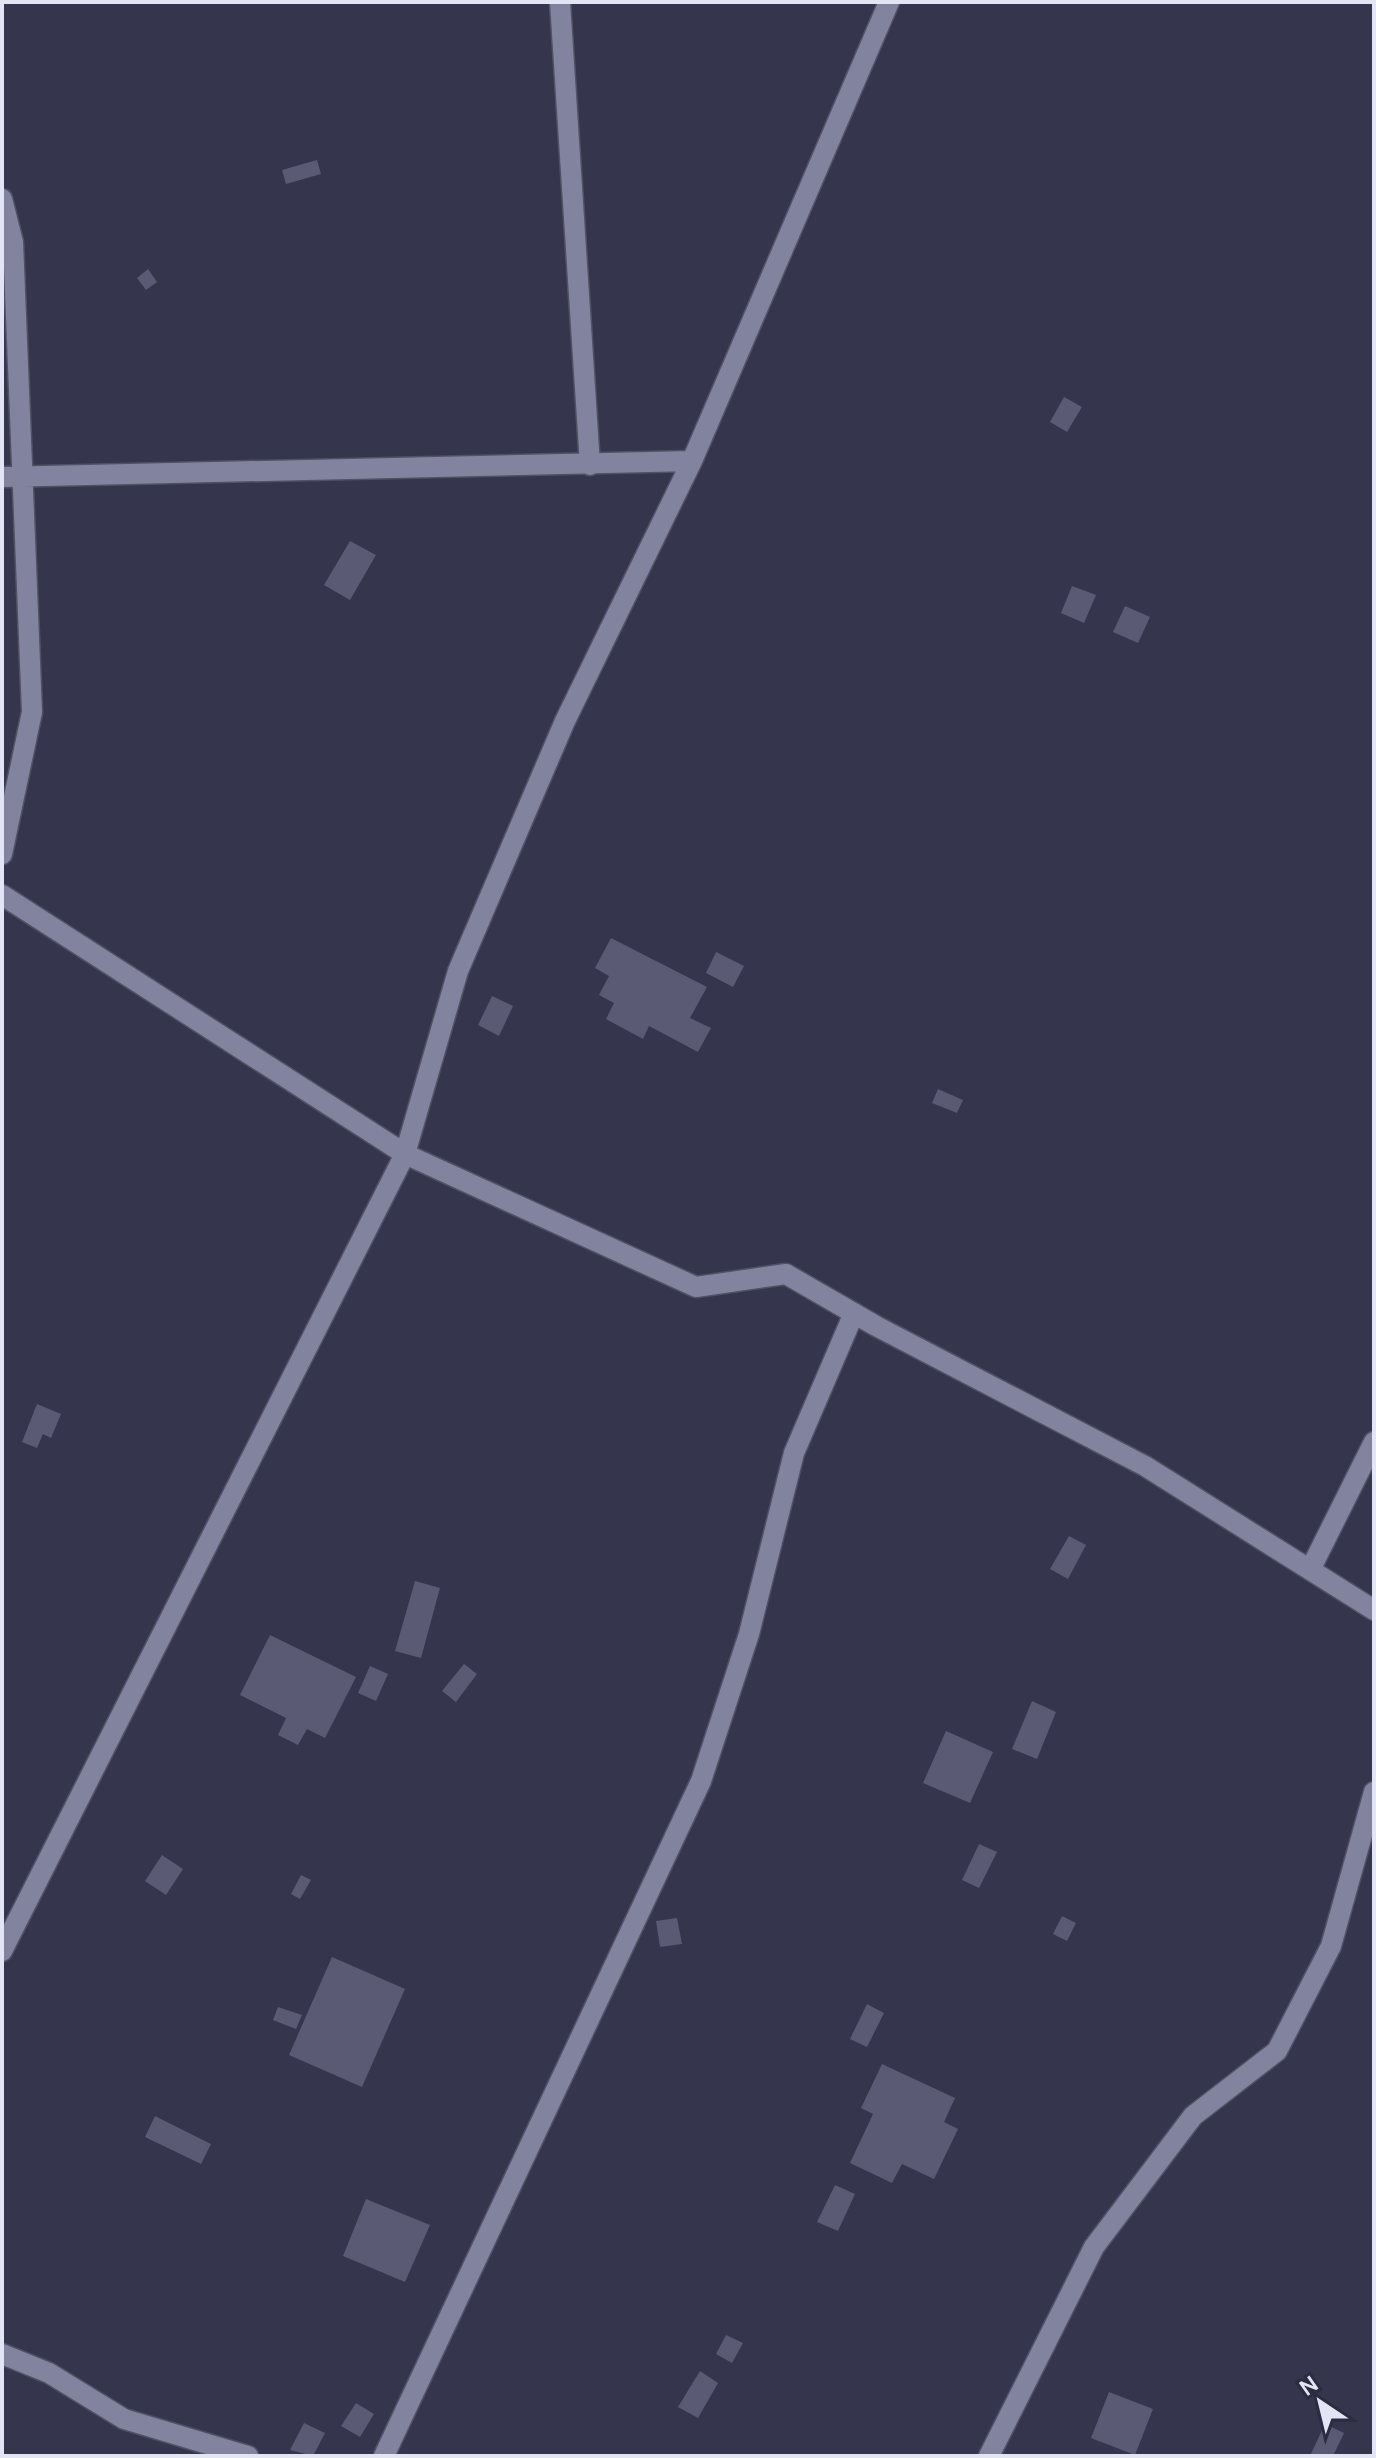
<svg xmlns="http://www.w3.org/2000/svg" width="1376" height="2458" font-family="Manrope,sans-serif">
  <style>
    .building { fill: #5a5a74 }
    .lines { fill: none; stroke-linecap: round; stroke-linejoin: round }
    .street-casing { stroke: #515064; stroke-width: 23 }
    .street { stroke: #82839f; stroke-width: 20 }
  </style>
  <rect width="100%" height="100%" fill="#35354d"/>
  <path class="building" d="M317 160 321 174 286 184 282 170Z
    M148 269 157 282 146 290 137 278Z
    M1064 397 1082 407 1067 432 1050 422Z
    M350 541 376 555 350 600 324 585Z
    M1072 586 1096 595 1084 623 1061 613Z
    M1125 606 1150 617 1138 643 1113 632Z
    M611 938 707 987 690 1018 711 1028 698 1052 649 1026 643 1039 606 1019 614 1003 599 995 609 976 595 968Z
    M716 952 744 966 733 987 706 973Z
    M492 996 513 1006 499 1036 478 1025Z
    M938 1089 963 1100 957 1113 932 1103Z
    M37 1404 61 1414 51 1438 43 1434 37 1448 22 1442Z
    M1069 1536 1086 1545 1068 1579 1050 1569Z
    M415 1581 440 1588 421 1658 395 1651Z
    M270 1635 356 1677 325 1738 307 1729 298 1745 278 1735 286 1718 240 1695Z
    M464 1664 477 1674 456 1702 442 1691Z
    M370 1666 388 1674 376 1701 358 1693Z
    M1032 1701 1056 1712 1037 1759 1012 1749Z
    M946 1731 993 1752 970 1803 923 1783Z
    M979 1844 997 1852 979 1888 962 1880Z
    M162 1855 183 1869 166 1895 145 1881Z
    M301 1875 311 1880 300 1899 291 1894Z
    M1062 1916 1076 1923 1067 1941 1053 1934Z
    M677 1918 682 1944 660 1947 656 1921Z
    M332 1957 405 1989 362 2087 289 2055Z
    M867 2004 884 2013 867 2047 850 2039Z
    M278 2007 302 2015 296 2029 273 2020Z
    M882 2064 955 2098 944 2122 958 2129 934 2179 902 2164 892 2183 850 2163 873 2114 861 2108Z
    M155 2116 211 2144 201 2164 145 2137Z
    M835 2185 855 2194 838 2231 817 2222Z
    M366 2199 430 2225 405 2282 343 2256Z
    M726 2335 743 2343 732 2363 716 2354Z
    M700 2371 718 2383 698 2418 678 2407Z
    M1109 2392 1153 2409 1135 2455 1091 2438Z
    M356 2403 374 2414 360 2437 341 2426Z
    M304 2423 325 2433 313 2456 290 2450Z
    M1325 2424 1344 2433 1333 2456H1310Z"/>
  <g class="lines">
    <defs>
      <path id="street" d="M560 2 590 465
        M2 199 13 242 32 712 2 854
        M2 477 692 461
        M2 895 405 1154 696 1287 786 1274 876 1326 1145 1466 1374 1610
        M1311 1568 1374 1442
        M2 1951 405 1154 458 971 565 721 692 461 889 2
        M2 2354 49 2373 124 2419 248 2456
        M384 2456 701 1781 749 1634 794 1453 854 1313
        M989 2456 1094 2247 1193 2116 1277 2051 1331 1946 1374 1792"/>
    </defs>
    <use href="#street" class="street-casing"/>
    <use href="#street" class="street"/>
  </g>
  <rect width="1376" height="2458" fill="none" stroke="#e4e5f4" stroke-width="8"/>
  <g transform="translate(1320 2402) rotate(325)" stroke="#2b2b42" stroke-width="6" paint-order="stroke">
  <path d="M0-6L14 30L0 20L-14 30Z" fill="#e4e5f4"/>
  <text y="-12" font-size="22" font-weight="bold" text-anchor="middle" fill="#e4e5f4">N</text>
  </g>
</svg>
